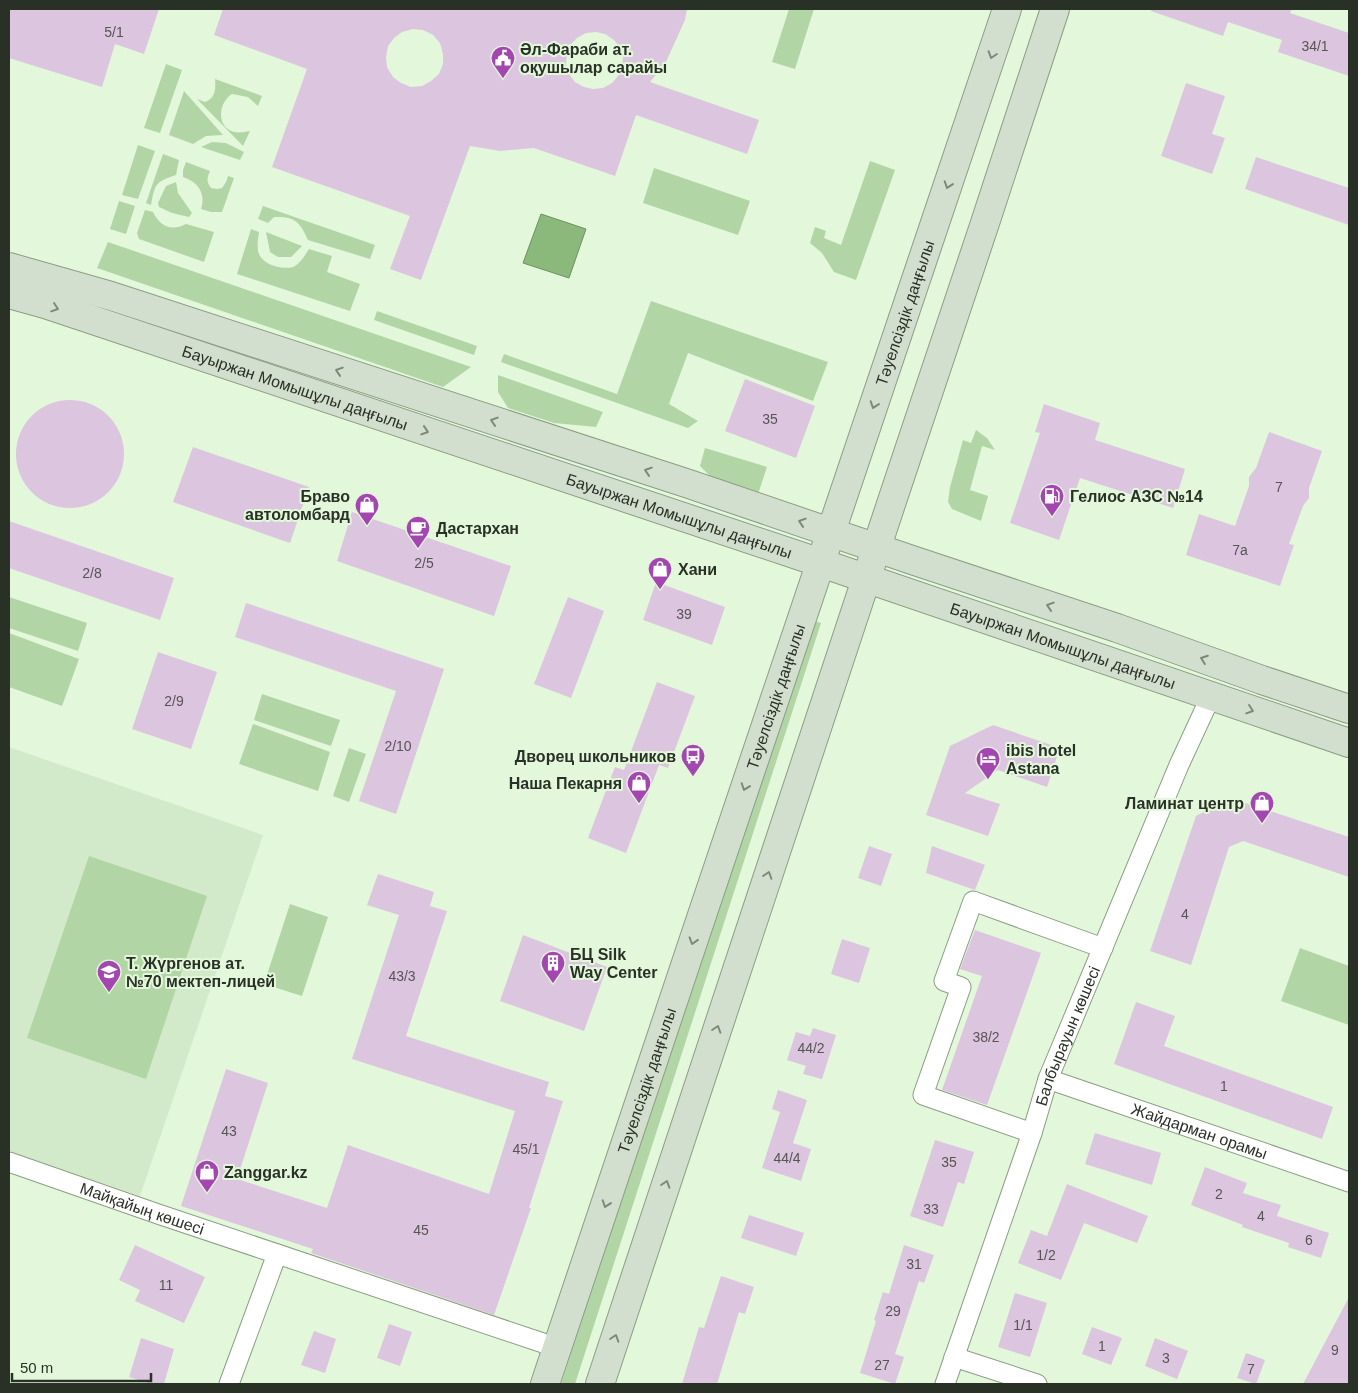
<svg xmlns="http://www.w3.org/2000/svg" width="1358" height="1393" font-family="Arial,sans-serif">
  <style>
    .built { fill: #d2eac9 }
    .green { fill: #b2d5a6 }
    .water { fill: #8bb97b; stroke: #6e9062 }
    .building { fill: #dcc5df; fill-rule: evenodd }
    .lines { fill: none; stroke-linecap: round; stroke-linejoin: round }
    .minor-casing { stroke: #8a9d83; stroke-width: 21 }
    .secondary-casing { stroke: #8a9d83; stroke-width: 30 }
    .minor { stroke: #fff; stroke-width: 19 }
    .secondary { stroke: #d3dfce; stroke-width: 28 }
    .oneway { stroke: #7e887a }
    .labels { text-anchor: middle; stroke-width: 4; stroke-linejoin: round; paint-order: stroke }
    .number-label { font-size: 14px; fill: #565554 }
    .poi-label { font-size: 16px; font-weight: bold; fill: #293026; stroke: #e3f8db; text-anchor: start }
    .street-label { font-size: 16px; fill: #293026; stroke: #e3f8db }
  </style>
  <rect width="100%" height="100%" fill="#e3f8db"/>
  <path class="built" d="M9 747 263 835 140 1196 9 1151Z"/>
  <path class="green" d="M789 9H814L795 69 772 62Z
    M166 64 182 70 160 133 144 128Z
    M215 79 262 96 258 106 248 97 232 94C218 103 216 127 234 132 240 133 244 132 250 131L243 146 197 99 205 102C215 98 216 90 215 79Z
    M184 91 223 135 206 136 193 144 169 135Z
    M212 142 226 143 244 152 240 160 201 147Z
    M138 145 155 151 138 199 122 195Z
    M163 154 179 160 176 175C155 182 155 184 151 205L146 203Z
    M870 161 895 170 856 280 834 272 822 253 810 243 815 227 826 231 824 238 841 245Z
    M186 162 210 171C207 178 206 181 211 188L217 189 222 188 226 182 228 176 234 178 222 212H211L201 209C206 193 198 182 183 177V170Z
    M654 168 750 201 738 235 643 203Z
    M176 182 178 193 192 213 189 217 172 213 159 207 158 203 166 186Z
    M119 201 135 206 126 234 110 229Z
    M263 206 375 245 370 259 308 240C300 222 295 216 274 217L268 223 258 219Z
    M145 210 153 212C160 226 171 232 186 224L214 232 204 262 139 239 137 233Z
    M251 229 259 232C258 239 256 249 260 256 265 265 283 270 293 267 300 264 305 255 309 249L332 256 327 272 360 284 350 311 237 274Z
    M266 232 302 246 291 257H278L270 252Z
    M108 242 471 367 443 387 97 268Z
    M651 301 828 362 813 401 688 353 669 404 698 421 688 428 501 362 504 354 617 394Z
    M377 311 477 346 474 355 374 320Z
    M498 375 603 412 596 427 554 423 508 408 498 392Z
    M976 430 987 438 995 450 982 446 970 490 988 496 981 521 952 509 948 502 950 487 963 440 971 443Z
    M705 448 767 467 758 494 712 478 700 466Z
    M9 597 87 623 78 651 9 628Z
    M807 619 821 623 575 1384H561Z
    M9 633 79 659 62 706 9 687Z
    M262 694 340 720 331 746 254 720Z
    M253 724 330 752 318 791 239 764Z
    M349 748 366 754 349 802 333 796Z
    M89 856 207 896 146 1079 27 1038Z
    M290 904 328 917 302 996 264 984Z
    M1300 948 1349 966V1025L1281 1001Z"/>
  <path class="water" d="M541 214 586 229 569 278 523 263Z"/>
  <path class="building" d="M9 9H159L144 54 115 44 102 87 9 58Z
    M223 9H687L685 20 665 64 650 82 759 120 747 154 636 115 615 176 534 148 500 151 470 146 421 280 390 269 410 216 272 167 307 69 214 35ZM413 29 423 30 433 35 440 43 443 54V64L439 74 431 81 422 86 411 87 401 83 393 77 387 67 386 57 388 46 394 38 402 32ZM596 32 605 34 614 40 620 47 623 57 622 67 618 76 612 83 603 88 593 89 584 87 575 82 569 74 566 64 567 54 570 45 577 38 586 33Z
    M1151 9H1292L1290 13 1349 33V76L1278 52 1282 40 1228 22 1223 36 1151 11Z
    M1186 83 1225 96 1212 134 1225 138 1212 174 1161 156Z
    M1256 157 1349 188V225L1245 189Z
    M745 379 815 406 796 458 725 431Z
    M16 454a54 54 0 1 1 108 0a54 54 0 1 1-108 0Z
    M1044 404 1100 423 1095 440 1185 469 1173 508 1080 478 1059 540 1010 523 1040 433 1035 432Z
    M1269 432 1322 451 1309 488V498L1303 506 1289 544 1294 545 1280 586 1186 555 1199 514 1235 526 1249 486V477L1256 468Z
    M193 447 309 487 290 543 173 502Z
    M352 512 511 566 494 616 337 561Z
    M9 521 174 578 160 620 9 568Z
    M656 582 725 607 712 645 643 620Z
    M568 597 604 611 571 698 534 684Z
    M246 603 444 669 396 814 359 801 396 691 235 637Z
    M158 652 217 672 191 749 132 729Z
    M657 682 695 696 668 768 659 765 626 853 588 838 615 767 624 770Z
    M993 725 1060 748 1047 787 998 770 965 793 1000 804 988 836 926 815 950 746Z
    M1230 798 1349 837V877L1243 841 1229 847 1191 965 1150 951 1196 816Z
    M869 846 892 854 881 886 858 878Z
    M932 846 985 865 975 890 926 873Z
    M378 874 434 892 430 906 447 911 406 1036 549 1082 545 1096 563 1101 529 1208H531L494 1315 311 1253 313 1249 181 1206 226 1069 268 1083 237 1179 327 1208 348 1145 489 1194 515 1111 352 1059 399 915 367 905Z
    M975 930 1041 953 987 1105 942 1090 982 976 960 969Z
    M523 935 607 967 584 1031 500 1001Z
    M842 939 870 948 859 983 831 974Z
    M1136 1002 1175 1016 1164 1046 1333 1107 1322 1139 1114 1064Z
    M813 1028 836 1035 822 1079 803 1074 806 1066 787 1060 796 1032 810 1036Z
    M778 1090 807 1100 793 1143 811 1149 801 1181 762 1168 780 1112 772 1109Z
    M1095 1133 1161 1153 1152 1185 1085 1164Z
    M935 1140 974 1152 964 1184 958 1182 943 1227 910 1216Z
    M1205 1167 1247 1183 1243 1193 1281 1205 1277 1216 1329 1233 1321 1258 1288 1247 1289 1243 1242 1227 1243 1225 1191 1205Z
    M1067 1184 1148 1216 1137 1243 1084 1223 1061 1280 1018 1263 1031 1230 1047 1236Z
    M749 1215 804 1233 796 1256 741 1238Z
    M135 1245 205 1277 184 1323 135 1301 140 1290 119 1280Z
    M904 1245 934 1255 924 1283 919 1281 895 1354 904 1357 895 1384 860 1373 876 1321 874 1320 883 1292 889 1294Z
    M721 1276 754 1287 745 1314 739 1312 717 1384H682L699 1327 704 1328Z
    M1015 1293 1047 1303 1030 1357 998 1347Z
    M1349 1297V1384H1303Z
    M389 1324 412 1332 400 1366 377 1358Z
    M1092 1327 1122 1338 1111 1365 1082 1354Z
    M314 1331 336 1339 325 1373 301 1365Z
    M141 1338 174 1349 164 1384H151L129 1377Z
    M1155 1338 1188 1351 1177 1379 1145 1366Z
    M1246 1353 1265 1360 1256 1384 1237 1378Z"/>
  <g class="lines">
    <defs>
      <g id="minor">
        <path id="s1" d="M1048 1079 1349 1182"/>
        <path d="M1032 1133 923 1095 961 987 944 981 973 901 1103 948"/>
        <path id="s2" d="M9 1162 158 1214 558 1348"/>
        <path d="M954 1357 1037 1384"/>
        <path d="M229 1384 277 1254"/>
        <path id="s3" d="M945 1384 1032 1133 1048 1079 1179 765 1211 696"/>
      </g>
      <g id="secondary">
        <path d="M9 267 111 296 686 483 915 561 1117 628 1262 680 1349 709"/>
        <path id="s4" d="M9 294 45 304 821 563 1349 743"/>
        <path id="s5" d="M545 1384 696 933 1007 9"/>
        <path d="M600 1384 890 507 985 223 1055 9"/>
      </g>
    </defs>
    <use href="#minor" class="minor-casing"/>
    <use href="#secondary" class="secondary-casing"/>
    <use href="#minor" class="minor"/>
    <use href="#secondary" class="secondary"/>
  </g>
  <defs><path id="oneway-chevron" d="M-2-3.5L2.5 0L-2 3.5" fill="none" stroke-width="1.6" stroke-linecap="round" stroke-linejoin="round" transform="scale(1.25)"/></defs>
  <g class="oneway">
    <use href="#oneway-chevron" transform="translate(992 55) rotate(108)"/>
    <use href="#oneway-chevron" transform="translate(948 185) rotate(109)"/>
    <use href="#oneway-chevron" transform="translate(55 308) rotate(19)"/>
    <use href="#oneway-chevron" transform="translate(339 371) rotate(-162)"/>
    <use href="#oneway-chevron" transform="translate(874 405) rotate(109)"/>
    <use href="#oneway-chevron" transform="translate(494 421) rotate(-162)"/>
    <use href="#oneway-chevron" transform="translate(425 431) rotate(18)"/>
    <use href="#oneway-chevron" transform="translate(648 471) rotate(-162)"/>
    <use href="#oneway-chevron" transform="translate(802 522) rotate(-162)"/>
    <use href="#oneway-chevron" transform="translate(1050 606) rotate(-162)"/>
    <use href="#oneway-chevron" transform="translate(1204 659) rotate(-160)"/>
    <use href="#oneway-chevron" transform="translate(1250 710) rotate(19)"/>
    <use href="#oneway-chevron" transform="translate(745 787) rotate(109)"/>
    <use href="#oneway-chevron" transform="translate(768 875) rotate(-72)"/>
    <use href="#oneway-chevron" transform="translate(693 941) rotate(107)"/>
    <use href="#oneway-chevron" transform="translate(717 1029) rotate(-72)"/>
    <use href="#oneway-chevron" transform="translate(666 1184) rotate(-72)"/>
    <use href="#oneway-chevron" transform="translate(606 1204) rotate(109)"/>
    <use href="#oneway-chevron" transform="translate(615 1338) rotate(-72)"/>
  </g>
  <defs>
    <symbol id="civic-pin" viewBox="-11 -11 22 30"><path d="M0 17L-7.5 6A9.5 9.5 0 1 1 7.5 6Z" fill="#a346b0" stroke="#e3f8db"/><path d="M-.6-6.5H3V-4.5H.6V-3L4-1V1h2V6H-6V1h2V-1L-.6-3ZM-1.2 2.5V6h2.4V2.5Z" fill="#fff"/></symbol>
    <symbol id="fuel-pin" viewBox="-11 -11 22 30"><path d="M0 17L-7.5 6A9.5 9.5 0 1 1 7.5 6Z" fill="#a346b0" stroke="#e3f8db"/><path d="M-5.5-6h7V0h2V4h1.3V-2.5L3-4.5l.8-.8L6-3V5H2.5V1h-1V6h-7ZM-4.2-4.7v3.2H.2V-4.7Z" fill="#fff"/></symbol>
    <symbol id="shop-pin" viewBox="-11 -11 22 30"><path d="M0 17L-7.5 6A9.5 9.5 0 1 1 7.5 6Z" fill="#a346b0" stroke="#e3f8db"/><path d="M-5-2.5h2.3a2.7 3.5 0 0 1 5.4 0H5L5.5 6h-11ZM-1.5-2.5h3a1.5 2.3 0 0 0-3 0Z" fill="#fff"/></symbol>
    <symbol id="cafe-pin" viewBox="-11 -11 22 30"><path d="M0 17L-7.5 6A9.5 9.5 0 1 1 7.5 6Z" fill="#a346b0" stroke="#e3f8db"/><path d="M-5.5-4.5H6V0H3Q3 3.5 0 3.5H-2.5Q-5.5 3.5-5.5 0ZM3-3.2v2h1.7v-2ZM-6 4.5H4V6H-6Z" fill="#fff"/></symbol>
    <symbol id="bus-pin" viewBox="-11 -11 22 30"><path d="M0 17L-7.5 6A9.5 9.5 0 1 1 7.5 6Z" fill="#a346b0" stroke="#e3f8db"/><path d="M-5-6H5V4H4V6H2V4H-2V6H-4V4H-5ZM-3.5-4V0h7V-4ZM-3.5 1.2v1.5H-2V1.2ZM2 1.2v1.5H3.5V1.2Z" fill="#fff"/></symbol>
    <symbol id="hotel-pin" viewBox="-11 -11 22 30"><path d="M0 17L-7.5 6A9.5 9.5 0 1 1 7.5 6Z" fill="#a346b0" stroke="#e3f8db"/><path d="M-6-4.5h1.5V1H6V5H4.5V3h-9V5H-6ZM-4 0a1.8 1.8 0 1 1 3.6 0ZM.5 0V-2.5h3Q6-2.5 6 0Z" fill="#fff"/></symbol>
    <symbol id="building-pin" viewBox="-11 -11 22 30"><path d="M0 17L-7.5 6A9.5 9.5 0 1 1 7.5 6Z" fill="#a346b0" stroke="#e3f8db"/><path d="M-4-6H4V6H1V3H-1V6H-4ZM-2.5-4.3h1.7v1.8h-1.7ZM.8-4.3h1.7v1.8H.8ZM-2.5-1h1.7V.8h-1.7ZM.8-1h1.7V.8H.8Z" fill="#fff"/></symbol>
    <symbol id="school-pin" viewBox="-11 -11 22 30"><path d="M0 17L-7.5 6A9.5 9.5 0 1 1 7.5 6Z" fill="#a346b0" stroke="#e3f8db"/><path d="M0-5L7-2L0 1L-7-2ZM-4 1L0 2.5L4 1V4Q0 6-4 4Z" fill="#fff"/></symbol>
  </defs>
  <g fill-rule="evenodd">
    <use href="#civic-pin" x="489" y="44" width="28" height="38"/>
    <use href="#fuel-pin" x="1038" y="482" width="28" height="38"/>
    <use href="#shop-pin" x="353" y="491" width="28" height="38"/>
    <use href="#cafe-pin" x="404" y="514" width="28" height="38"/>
    <use href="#shop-pin" x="646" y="555" width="28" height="38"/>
    <use href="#bus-pin" x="679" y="742" width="28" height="38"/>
    <use href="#hotel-pin" x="974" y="745" width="28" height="38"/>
    <use href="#shop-pin" x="625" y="769" width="28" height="38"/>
    <use href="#shop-pin" x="1248" y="789" width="28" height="38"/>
    <use href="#building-pin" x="539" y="949" width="28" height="38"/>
    <use href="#school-pin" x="95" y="958" width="28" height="38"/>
    <use href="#shop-pin" x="193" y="1158" width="28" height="38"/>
  </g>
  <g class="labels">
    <g class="number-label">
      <text x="114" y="37">5/1</text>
      <text x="1315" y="51">34/1</text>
      <text x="770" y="424">35</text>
      <text x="1279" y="492">7</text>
      <text x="1240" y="555">7а</text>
      <text x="424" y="568">2/5</text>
      <text x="92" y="578">2/8</text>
      <text x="684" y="619">39</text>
      <text x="174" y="706">2/9</text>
      <text x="398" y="751">2/10</text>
      <text x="1185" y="919">4</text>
      <text x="402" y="981">43/3</text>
      <text x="986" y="1042">38/2</text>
      <text x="811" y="1053">44/2</text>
      <text x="1224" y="1091">1</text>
      <text x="229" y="1136">43</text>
      <text x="526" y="1154">45/1</text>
      <text x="787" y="1163">44/4</text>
      <text x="949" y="1167">35</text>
      <text x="1219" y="1199">2</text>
      <text x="931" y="1214">33</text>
      <text x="1261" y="1221">4</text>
      <text x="421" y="1235">45</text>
      <text x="1309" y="1245">6</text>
      <text x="1046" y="1260">1/2</text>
      <text x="914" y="1269">31</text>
      <text x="166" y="1290">11</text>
      <text x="893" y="1316">29</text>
      <text x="1023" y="1330">1/1</text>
      <text x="1102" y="1351">1</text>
      <text x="1335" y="1355">9</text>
      <text x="1166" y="1363">3</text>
      <text x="882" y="1370">27</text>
      <text x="1251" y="1374">7</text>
    </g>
    <g class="poi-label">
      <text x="520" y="55">Әл-Фараби ат.<tspan x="520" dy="18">оқушылар сарайы</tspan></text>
      <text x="350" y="502" text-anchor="end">Браво<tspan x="350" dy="18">автоломбард</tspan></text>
      <text x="1070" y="502">Гелиос АЗС №14</text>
      <text x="436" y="534">Дастархан</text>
      <text x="678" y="575">Хани</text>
      <text x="1006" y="756">ibis hotel<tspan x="1006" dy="18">Astana</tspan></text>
      <text x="676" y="762" text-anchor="end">Дворец школьников</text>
      <text x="622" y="789" text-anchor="end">Наша Пекарня</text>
      <text x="1244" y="809" text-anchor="end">Ламинат центр</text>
      <text x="570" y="960">БЦ Silk<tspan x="570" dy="18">Way Center</tspan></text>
      <text x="126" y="969">Т. Жүргенов ат.<tspan x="126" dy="18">№70 мектеп-лицей</tspan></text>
      <text x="224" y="1178">Zanggar.kz</text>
    </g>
    <g class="street-label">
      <text dy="6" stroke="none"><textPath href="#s5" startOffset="1130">Тәуелсіздік даңғылы</textPath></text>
      <text dy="6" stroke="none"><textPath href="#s4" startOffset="301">Бауыржан Момышұлы даңғылы</textPath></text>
      <text dy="6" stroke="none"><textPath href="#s4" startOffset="706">Бауыржан Момышұлы даңғылы</textPath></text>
      <text dy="6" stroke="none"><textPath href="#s4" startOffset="1111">Бауыржан Момышұлы даңғылы</textPath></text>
      <text dy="6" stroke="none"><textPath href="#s5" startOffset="725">Тәуелсіздік даңғылы</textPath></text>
      <text dy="6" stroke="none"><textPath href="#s3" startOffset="369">Балбырауын көшесі</textPath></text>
      <text dy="6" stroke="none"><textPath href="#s5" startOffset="320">Тәуелсіздік даңғылы</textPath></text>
      <text dy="6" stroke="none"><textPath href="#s1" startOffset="160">Жайдарман орамы</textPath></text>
      <text dy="6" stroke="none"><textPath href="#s2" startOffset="141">Майқайың көшесі</textPath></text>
    </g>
  </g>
  <rect width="1358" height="1393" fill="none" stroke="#293026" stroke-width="20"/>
  <path d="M12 1373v8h139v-8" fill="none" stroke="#293026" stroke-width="2.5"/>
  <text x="20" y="1373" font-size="15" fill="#293026" stroke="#e3f8db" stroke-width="4" paint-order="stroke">50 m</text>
</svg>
